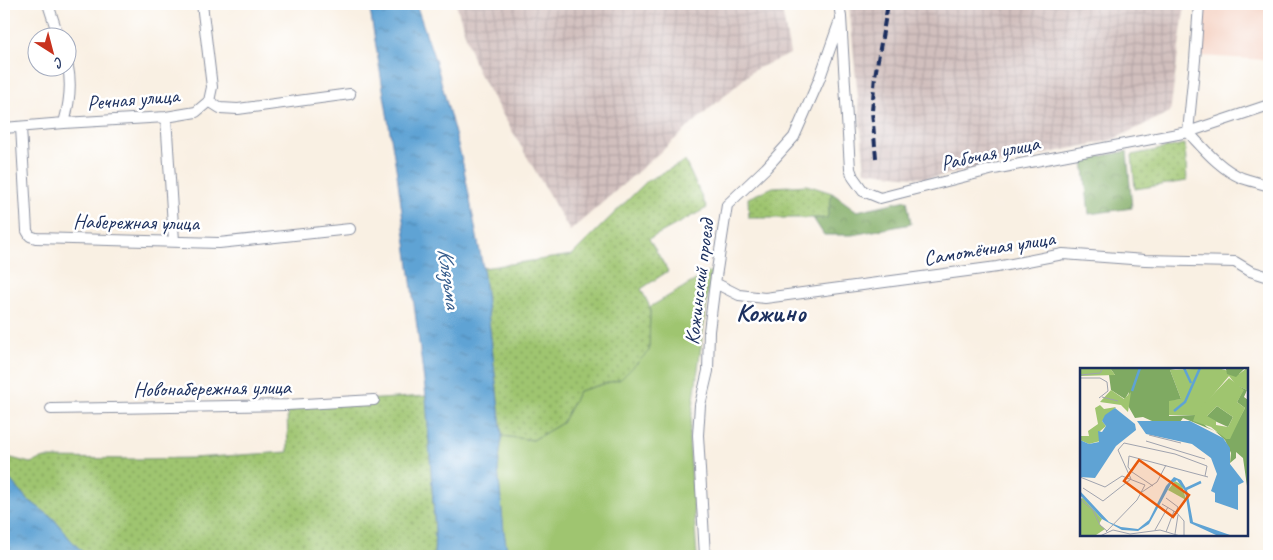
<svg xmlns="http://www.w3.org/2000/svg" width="1273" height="560" font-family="Caveat,sans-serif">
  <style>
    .built { fill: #f5d2c3 }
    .industrial { fill: url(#industrial-grid) }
    .green { fill: #9fc56f; stroke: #5d7a66 }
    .forest { fill: url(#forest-crowns); stroke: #4d6c60 }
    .garden { fill: url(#garden-dots); stroke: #5d7a66 }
    .water { fill: url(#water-ripples); stroke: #3d6999 }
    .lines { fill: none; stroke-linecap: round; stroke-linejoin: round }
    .minor-casing { stroke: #8a90a0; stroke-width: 12 }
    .minor { stroke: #fff; stroke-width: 10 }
    .rail { stroke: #1b2f5e; stroke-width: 4; stroke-dasharray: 8 4; stroke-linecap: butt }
    .labels { text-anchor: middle; stroke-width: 5; stroke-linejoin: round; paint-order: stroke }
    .street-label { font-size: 21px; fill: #1b2f5e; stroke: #fff }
    .water-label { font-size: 22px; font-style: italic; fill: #365d8d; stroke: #fff }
    .district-label { font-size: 26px; font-weight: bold; fill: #1b2f5e; stroke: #fff }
    .inset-river { fill: none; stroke: #5fa3d4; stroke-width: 2.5 }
    .inset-road { fill: none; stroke: #a0a3ae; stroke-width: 1 }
    .view { fill: #e8590c; fill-opacity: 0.15; stroke: #e8590c; stroke-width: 2.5 }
    .inset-edge { fill: none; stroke: #1b2f5e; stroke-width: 2.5 }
  </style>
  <defs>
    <pattern id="industrial-grid" width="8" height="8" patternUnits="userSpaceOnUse" patternTransform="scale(1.25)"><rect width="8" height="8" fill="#d1bfbd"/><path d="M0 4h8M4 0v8" fill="none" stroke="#b3a4a5"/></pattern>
    <pattern id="forest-crowns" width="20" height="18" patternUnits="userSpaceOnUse" patternTransform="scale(1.25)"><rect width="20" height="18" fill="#7faa62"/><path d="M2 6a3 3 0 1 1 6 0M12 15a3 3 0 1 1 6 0" fill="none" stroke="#678b54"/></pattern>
    <pattern id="garden-dots" width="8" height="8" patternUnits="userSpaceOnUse" patternTransform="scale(1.25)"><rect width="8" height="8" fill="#9fc56f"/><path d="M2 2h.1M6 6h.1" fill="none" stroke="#81a05e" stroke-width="1.8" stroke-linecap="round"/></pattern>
    <pattern id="water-ripples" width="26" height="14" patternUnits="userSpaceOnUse" patternTransform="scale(1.25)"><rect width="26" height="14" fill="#5fa3d4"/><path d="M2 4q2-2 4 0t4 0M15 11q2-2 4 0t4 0" fill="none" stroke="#4e85af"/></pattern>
  </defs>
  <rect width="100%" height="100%" fill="#fff"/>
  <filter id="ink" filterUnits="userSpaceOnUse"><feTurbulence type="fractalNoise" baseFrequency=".02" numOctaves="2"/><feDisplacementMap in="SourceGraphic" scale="10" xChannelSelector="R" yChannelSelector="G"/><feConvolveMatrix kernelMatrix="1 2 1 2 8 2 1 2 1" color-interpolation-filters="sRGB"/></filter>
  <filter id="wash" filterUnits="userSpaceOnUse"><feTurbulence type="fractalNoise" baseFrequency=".0096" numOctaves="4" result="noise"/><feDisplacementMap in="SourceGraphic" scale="20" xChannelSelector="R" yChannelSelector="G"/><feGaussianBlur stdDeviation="1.12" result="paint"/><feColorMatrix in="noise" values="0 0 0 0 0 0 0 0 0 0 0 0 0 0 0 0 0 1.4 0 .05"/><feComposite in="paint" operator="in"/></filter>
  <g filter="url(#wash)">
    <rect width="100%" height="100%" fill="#f9f0e3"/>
    <path class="built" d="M1204 4H1269V60L1199 56Z"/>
    <path class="industrial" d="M456 4H781L790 54 754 70 570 231 478 72 473 59Z
      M849 4H1185L1170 112 1112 140 926 179 865 171Z"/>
    <path class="green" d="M711 271 689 437 697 556H508L504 532 498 469 502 436 533 440 562 423 579 391 621 379 649 351 650 307Z"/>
    <path class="forest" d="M1127 151 1132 208 1089 214 1083 160Z
      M832 193 857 211 907 200 911 224 852 235H824L813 218H827Z"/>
    <path class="garden" d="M1185 144 1187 181 1135 189 1132 155Z
      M685 161 707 208 649 239 668 271 641 289 650 307 649 351 621 379 579 391 562 423 533 440 502 436 483 268 572 255 647 181Z
      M807 185 832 193 827 218H749L748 198 773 187Z
      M426 396 435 531 434 556H86L70 539 53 518 27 499 4 473V456L30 463 45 458 135 459 192 458 288 452 287 405Z"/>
    <path class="water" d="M369 4H416L437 66 463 164 483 268 502 436 498 469 504 532 508 556H434L435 531 426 396 397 174Z
      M4 473 27 499 53 518 70 539 86 556H16L4 544Z"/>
  </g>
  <g filter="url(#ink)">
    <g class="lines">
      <defs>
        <path id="minor" d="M48 4 59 38
          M202 4 212 87 209 101
          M839 4 841 17 850 169 853 177 863 191 880 198 994 169 1188 132 1269 105
          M166 117 174 241
          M64 123C69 105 72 86 68 67
          M21 127 27 231 30 236 36 238 219 243 350 229
          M4 128 64 123 166 117 196 112 209 101 220 108 238 109 350 94
          M1188 132 1195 60 1199 4
          M1188 132C1204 149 1220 169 1242 178 1251 181 1260 183 1269 186
          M715 283 739 295 765 298 997 267 1063 254 1145 260 1235 262 1250 271 1269 277
          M51 409 287 405 374 400
          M705 556 698 435 700 405 708 371 709 331 715 283 727 205 766 168 794 137 819 80 839 23"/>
      </defs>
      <use href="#minor" class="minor-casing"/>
      <use href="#minor" class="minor"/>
      <path class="rail" d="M876 158 872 111 875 76 888 4"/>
    </g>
  </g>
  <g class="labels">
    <g class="street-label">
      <text transform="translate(133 99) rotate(-5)" y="7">Речная улица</text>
      <text transform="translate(990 153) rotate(-12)" y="7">Рабочая улица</text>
      <text transform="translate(136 222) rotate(1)" y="7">Набережная улица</text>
      <text transform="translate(989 248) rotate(-9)" y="7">Самотёчная улица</text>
      <text transform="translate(699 282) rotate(-83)" y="7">Кожинский проезд</text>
      <text transform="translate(212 388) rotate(-1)" y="7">Новонабережная улица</text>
    </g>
    <g class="water-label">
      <text transform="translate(450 278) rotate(82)" y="8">Клязьма</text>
    </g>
    <g class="district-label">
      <text x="771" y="321">Кожино</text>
    </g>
  </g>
  <g transform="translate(1080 368)">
    <rect width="168" height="168" fill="#f9f0e3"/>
    <path d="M138 0 159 6 167 0V22L156 17 149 8 116 47H89V32L101 31 90 2ZM20 37 24 41 36 39 22 53 26 58 19 64 20 73 9 76 0 72V68H9L8 63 18 56 15 40ZM3 130 22 151 19 156 25 161 16 167H0V131Z" fill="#9fc56f"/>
    <path d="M30 0H101L90 2 101 31 89 33V48L115 47 127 59 149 70 165 40 157 34 163 22 156 17 167 22 164 29 168 32 167 118 163 90 156 84V90L150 95 151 85 145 72 135 63 103 50 100 54 69 55 72 53 63 49 55 50 47 36 49 24 45 31 31 22 29 7H35ZM130 0H165L156 9 147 6 146 1ZM137 38 153 49 148 59 126 49Z" fill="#7faa62"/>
    <path d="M0 0H30L35 7 0 8ZM149 10 164 22 157 34 165 40 150 71H146L131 59 113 53 116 44ZM137 38 153 49 148 59 136 57V53L127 48ZM31 22 44 31 51 24 48 44 41 37 20 34ZM95 113 102 117 106 132 88 122Z" fill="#9fc56f" fill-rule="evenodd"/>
    <path d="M35 40 55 56 56 62 36 78 15 110 0 109V72L9 76 19 74 18 63 22 64 26 58 22 53 25 47ZM57 53H110L143 70 150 80V96L164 114 158 117V142L135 134V125L131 123 137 106 131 90 112 76 66 66ZM94 109 101 112 107 122 113 154 150 167H136L110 155 105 123 97 112 91 116 69 156 58 163 42 162 22 151 0 127V123L29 154 41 159 58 161 69 152 86 118Z" fill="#5fa3d4"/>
    <path class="inset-river" d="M104 0 111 15M52 23 60 0M94 43 105 34 120 0M106 121 121 114"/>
    <path class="inset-road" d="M0 7 20 5 23 0M0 10H20L27 14 28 23 19 30M22 29 38 33M69 67 101 75M66 73 125 91M0 109 25 119 42 108 65 117 57 132 26 164M51 111 38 82 44 75 95 86 127 98 125 108M73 118 52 104 48 99 49 88 128 109M3 120 23 133 51 111M62 124 77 114 86 97M86 130 98 139 96 144M0 131 13 142 20 157 27 163M82 136 97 145 104 153V168M75 162 88 139M86 164 94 143M95 166 98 147M20 168 33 162 50 166 80 162 100 168M60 168H76"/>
    <path class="view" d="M59 92 109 127 93 149 44 113Z"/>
    <rect width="168" height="168" class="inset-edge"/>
  </g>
  <rect width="1273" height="560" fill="none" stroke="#fff" stroke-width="20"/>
  <g transform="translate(52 52) rotate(144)"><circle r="24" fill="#ffffff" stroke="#a4acbf"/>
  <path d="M0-4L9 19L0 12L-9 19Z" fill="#c8321e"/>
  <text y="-8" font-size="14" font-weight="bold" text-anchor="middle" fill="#1b2f5e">С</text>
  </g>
</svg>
